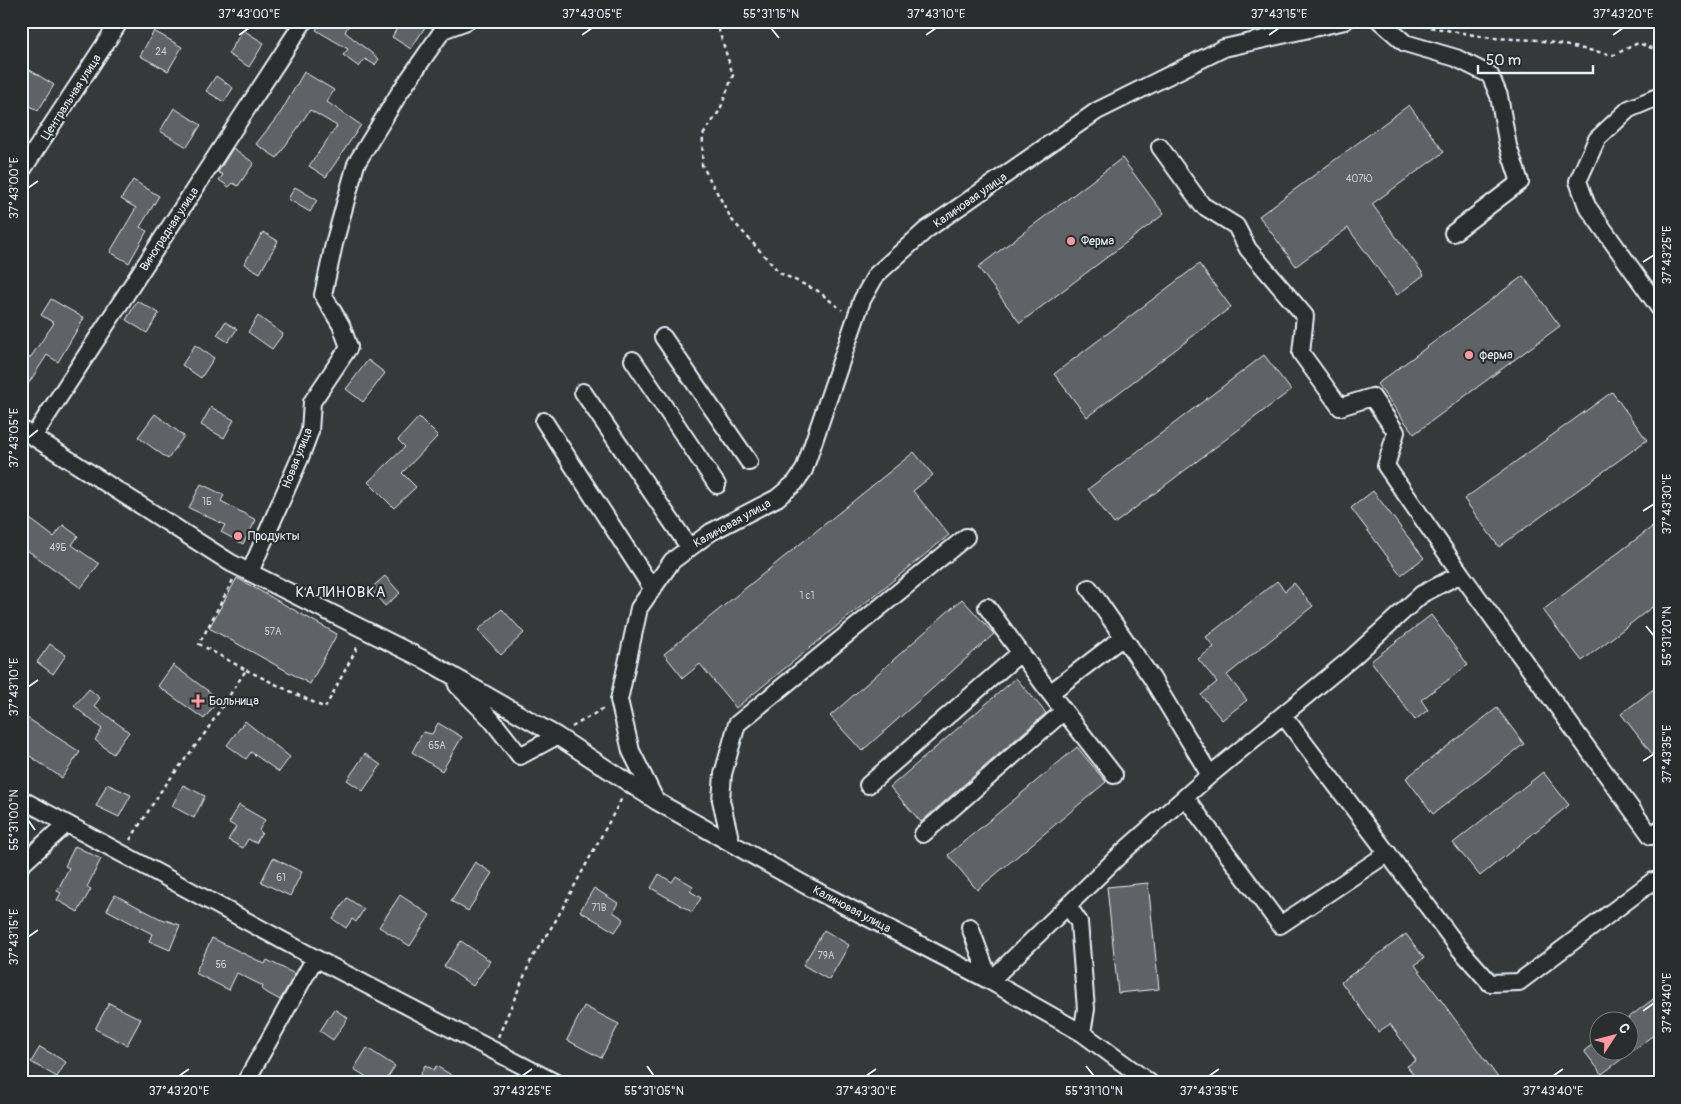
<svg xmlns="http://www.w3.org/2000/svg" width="1681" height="1104" font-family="Pangolin,sans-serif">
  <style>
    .building { fill: #5f6365; stroke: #e8f1f8 }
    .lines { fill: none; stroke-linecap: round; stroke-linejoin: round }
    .minor-casing { stroke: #e8f1f8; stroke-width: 20 }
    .path { stroke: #e8f1f8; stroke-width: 2.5; stroke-dasharray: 4 4; stroke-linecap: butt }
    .minor { stroke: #2a2d2e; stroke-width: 16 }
    .ticks { fill: none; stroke: #e8f1f8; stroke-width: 2 }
    .poi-dot { fill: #ff9aa2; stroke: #2a2d2e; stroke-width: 2 }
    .labels { text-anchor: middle; stroke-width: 4.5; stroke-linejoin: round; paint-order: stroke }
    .number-label { font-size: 10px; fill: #c6ced3 }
    .street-label { font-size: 12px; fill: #e8f1f8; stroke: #2a2d2e }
    .poi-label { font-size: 12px; fill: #e8f1f8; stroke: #2a2d2e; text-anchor: start }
    .quarter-label { font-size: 15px; letter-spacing: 1px; fill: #e8f1f8; stroke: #2a2d2e }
    .neatline { fill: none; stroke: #e8f1f8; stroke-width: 2 }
    .ticks-label { font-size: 12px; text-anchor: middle; fill: #e8f1f8 }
  </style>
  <rect width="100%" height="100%" fill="#35393a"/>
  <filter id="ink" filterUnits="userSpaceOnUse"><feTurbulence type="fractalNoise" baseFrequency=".02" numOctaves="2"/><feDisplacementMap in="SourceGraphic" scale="10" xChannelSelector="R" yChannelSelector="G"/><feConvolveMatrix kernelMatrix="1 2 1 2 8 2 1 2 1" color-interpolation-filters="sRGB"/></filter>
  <g filter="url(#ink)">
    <path class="building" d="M321 21H351L345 32 379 59 375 65 365 59 359 67 343 55 348 49 316 30Z
      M401 21H429L411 49 392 37Z
      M243 30 264 43 249 67 228 54Z
      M154 31 182 47 168 71 140 56Z
      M30 70 54 85 38 111 21 100V85Z
      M304 72 334 90 327 102 361 125 326 177 309 166 337 126 310 110 277 158 256 144 281 112Z
      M216 76 233 88 224 102 206 91Z
      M1409 105 1444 152 1372 204 1424 275 1397 295 1348 228 1296 266 1259 216Z
      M174 108 201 125 187 147 160 131Z
      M233 148 254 163 238 186 233 183 229 187 219 180 223 175 218 172Z
      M1122 158 1164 214 1020 323 978 267Z
      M133 180 159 196 140 227 147 231 129 263 110 252 136 208 121 199Z
      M295 187 317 200 310 212 288 199Z
      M263 232 278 241 260 273 244 264Z
      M1199 264 1231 307 1087 417 1054 374Z
      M1523 276 1560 326 1414 434 1377 384Z
      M51 299 84 318 58 362 47 355 21 395V353L30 358 54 323 41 315Z
      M137 301 159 313 147 333 126 320Z
      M258 316 283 334 272 349 248 332Z
      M225 322 237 329 228 342 217 335Z
      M195 345 214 358 201 378 182 365Z
      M1264 355 1291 390 1114 524 1088 489Z
      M368 360 385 373 363 402 346 389Z
      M1612 392 1647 440 1499 547 1464 499Z
      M211 407 234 420 224 438 201 425Z
      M155 414 184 436 168 459 138 437Z
      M419 417 438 436 402 473 416 487 394 508 368 482 405 447 398 440Z
      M914 452 933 475 913 491 949 535 736 708 700 664 683 678 664 654Z
      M201 484 224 495 221 501 256 520 243 544 221 532 225 525 189 508Z
      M1373 491 1424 558 1401 575 1351 508Z
      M21 512 54 537 63 525 78 536 72 545 99 564 81 588 21 546Z
      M1660 521V601L1582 661 1543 610Z
      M385 576 400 593 385 606 370 589Z
      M237 578 337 634 310 684 209 628Z
      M1277 581 1285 591 1294 583 1313 606 1227 675 1247 700 1222 720 1201 695 1217 682 1198 659 1214 647 1206 637Z
      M962 599 994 634 862 751 830 716Z
      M502 609 524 633 501 655 478 630Z
      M1431 615 1468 665 1421 700 1428 710 1415 720 1371 661Z
      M50 644 66 655 53 674 37 662Z
      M173 665 219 699 204 719 158 686Z
      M1016 678 1046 713 921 822 890 787Z
      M1660 684V764L1621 714Z
      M89 689 100 698 94 706 129 732 113 754 95 740 102 729 74 706Z
      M1497 708 1524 744 1433 814 1406 778Z
      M21 714 80 752 62 778 21 750Z
      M245 721 290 757 279 772 251 752 246 759 227 745Z
      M438 723 462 737 442 771 412 752 423 732 432 734Z
      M1077 747 1106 782 977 890 948 855Z
      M365 754 381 765 363 791 347 780Z
      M1543 772 1569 805 1480 876 1453 843Z
      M107 784 131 795 119 817 96 806Z
      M183 785 205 796 194 818 172 806Z
      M239 805 265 820 259 830 262 833 256 843 248 839 243 848 228 840 236 827 229 823Z
      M75 846 101 859 87 887 91 889 78 912 57 900 61 893 57 891 69 868 65 866Z
      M273 858 302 872 290 896 261 882Z
      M475 862 492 873 468 911 451 901Z
      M659 874 672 882 676 876 693 886 690 891 701 898 692 912 651 888Z
      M1148 883 1159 989 1118 993 1107 887Z
      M594 888 618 903 613 912 624 919 615 932 580 911Z
      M115 895 159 918 180 925 170 950 149 941 152 934 107 910Z
      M400 895 430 915 410 946 379 927Z
      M347 898 364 909 356 922 352 919 346 928 333 919Z
      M824 930 849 945 829 980 803 965Z
      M1406 934 1424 958 1415 965 1502 1083H1420L1407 1066 1416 1060 1390 1024 1378 1032 1341 982Z
      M212 938 265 964 267 960 295 974 280 1000 262 990 263 986 237 973 229 990 195 973Z
      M461 941 490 961 473 986 444 966Z
      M1660 994V1030L1602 1074 1584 1051 1598 1040V1052H1628V1018Z
      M109 1003 141 1019 127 1045 95 1029Z
      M584 1006 619 1024 601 1058 567 1040Z
      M334 1009 348 1018 333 1040 320 1031Z
      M40 1047 66 1062 57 1077 31 1062Z
      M367 1048 395 1066 384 1083H376L354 1069Z
      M425 1065 434 1070 436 1066 465 1083H416Z"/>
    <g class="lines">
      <defs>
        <path id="minor" d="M1380 21 1405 43 1456 58 1490 75 1499 96 1508 146 1520 182 1453 233
          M1660 96 1629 109 1597 139 1578 181 1587 206 1660 309
          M21 172 120 21
          M663 337 749 462
          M633 360 717 485
          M583 392 689 547
          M544 421 652 588
          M21 429 231 563 427 661 557 736 656 801 807 886 990 981 1082 1033 1150 1083
          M33 437 304 21
          M250 572 300 458 310 431 312 402 349 347 341 325 323 295 334 244 356 164 400 92 443 30 467 21
          M1461 574 1651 836 1660 829
          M1089 588 1151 677 1210 775
          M987 607 1050 693
          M457 685 491 719 520 756 557 736
          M1283 715 1459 948 1490 983 1519 982 1653 881
          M1114 775 1050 693 1123 637
          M868 785 1020 653
          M1185 797 1280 925 1388 853
          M21 799 315 958 556 1083
          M655 799 631 751 619 700 639 608 672 561 711 532 777 498 795 483 804 470 862 300 876 275 926 230 1097 111 1224 48 1345 21
          M923 834 1064 711
          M731 843 721 800 723 774 737 724 966 537
          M21 865 66 824
          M1068 906 1079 922 1086 1009 1082 1033
          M970 927 990 981 1125 850 1210 775 1353 657 1422 594 1461 574 1386 466 1396 432 1372 397 1340 407 1301 353 1305 316 1248 249 1236 226 1202 205 1160 147
          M245 1083 315 958"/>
      </defs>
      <use href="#minor" class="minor-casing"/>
      <path class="path" d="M716 21 733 75 720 110 703 135 702 165 732 220 780 273 818 291 842 310
        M1407 23 1491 38 1538 40 1614 55 1638 43 1660 51
        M246 670 325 708 359 644
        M572 727 604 708
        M130 840 161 791 205 733 246 670 199 644 233 580
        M498 1037 532 958 556 920 622 798"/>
      <use href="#minor" class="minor"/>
    </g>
  </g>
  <path class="ticks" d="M771 28 779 38M239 35 249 28M582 35 592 28M926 35 936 28M1269 35 1279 28M1613 35 1623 28M28 188 38 181M1643 262 1654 255M28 438 38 430M1643 511 1654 504M1646 626 1654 636M28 687 38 680M1643 761 1654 754M28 820 35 830M28 937 38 930M1643 1011 1654 1003M647 1066 654 1076M1086 1066 1094 1076M179 1076 189 1069M522 1076 532 1069M866 1076 876 1069M1209 1076 1219 1069M1553 1076 1563 1069"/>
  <g class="poi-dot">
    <circle cx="1071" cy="241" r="5"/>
    <circle cx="1469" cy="355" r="5"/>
    <circle cx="238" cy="536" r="5"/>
    <path d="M195.5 693.5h5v5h5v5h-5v5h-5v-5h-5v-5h5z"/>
  </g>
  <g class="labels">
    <g class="number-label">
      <text x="161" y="55">24</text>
      <text x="1359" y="182">407Ю</text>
      <text x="207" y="505">1Б</text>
      <text x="58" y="551">49Б</text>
      <text x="807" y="599">1 с1</text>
      <text x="273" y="635">57А</text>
      <text x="437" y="749">65А</text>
      <text x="281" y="881">61</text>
      <text x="599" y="911">71В</text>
      <text x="826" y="959">79А</text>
      <text x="221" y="968">56</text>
    </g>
    <g class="street-label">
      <text transform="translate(71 97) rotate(-57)" y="4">Центральная улица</text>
      <text transform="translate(970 200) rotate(-35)" y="4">Калиновая улица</text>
      <text transform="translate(169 229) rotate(-57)" y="4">Виноградная улица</text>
      <text transform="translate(297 458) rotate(-69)" y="4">Новая улица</text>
      <text transform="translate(732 523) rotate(-29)" y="4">Калиновая улица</text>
      <text transform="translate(852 909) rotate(28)" y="4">Калиновая улица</text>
    </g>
    <g class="poi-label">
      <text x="1081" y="245">Ферма</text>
      <text x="1479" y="359">ферма</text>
      <text x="248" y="540">Продукты</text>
      <text x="209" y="705">Больница</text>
    </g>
    <g class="quarter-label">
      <text x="341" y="597">КАЛИНОВКА</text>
    </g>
  </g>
  <rect width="1681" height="1104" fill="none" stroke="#2a2d2e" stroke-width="55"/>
  <g transform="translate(1614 1036) rotate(54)"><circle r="24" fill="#2a2d2e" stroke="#767b7f"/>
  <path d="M0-4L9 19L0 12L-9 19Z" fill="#ff9aa2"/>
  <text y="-8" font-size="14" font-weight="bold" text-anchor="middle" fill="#e8f1f8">С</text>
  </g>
  <path d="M1478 65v8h115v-8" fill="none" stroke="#e8f1f8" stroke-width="2.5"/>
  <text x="1486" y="65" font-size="15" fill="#e8f1f8" stroke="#2a2d2e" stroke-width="4" paint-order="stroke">50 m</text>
  <rect x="28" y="28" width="1626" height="1048" class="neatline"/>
  <g class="ticks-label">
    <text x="249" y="18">37°43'00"E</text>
    <text x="592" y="18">37°43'05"E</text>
    <text x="771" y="18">55°31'15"N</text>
    <text x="936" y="18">37°43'10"E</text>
    <text x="1279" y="18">37°43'15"E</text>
    <text x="1623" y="18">37°43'20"E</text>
    <text transform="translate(14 188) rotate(-90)" y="4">37°43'00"E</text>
    <text transform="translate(1667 255) rotate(-90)" y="4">37°43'25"E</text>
    <text transform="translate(14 438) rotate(-90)" y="4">37°43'05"E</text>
    <text transform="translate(1667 504) rotate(-90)" y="4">37°43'30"E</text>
    <text transform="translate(1667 636) rotate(-90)" y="4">55°31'20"N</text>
    <text transform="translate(14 687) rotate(-90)" y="4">37°43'10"E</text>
    <text transform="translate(1667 754) rotate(-90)" y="4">37°43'35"E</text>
    <text transform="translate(14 820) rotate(-90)" y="4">55°31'00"N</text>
    <text transform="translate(14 937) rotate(-90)" y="4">37°43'15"E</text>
    <text transform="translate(1667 1003) rotate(-90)" y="4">37°43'40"E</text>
    <text x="179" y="1095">37°43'20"E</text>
    <text x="522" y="1095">37°43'25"E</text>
    <text x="654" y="1095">55°31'05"N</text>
    <text x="866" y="1095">37°43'30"E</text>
    <text x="1094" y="1095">55°31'10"N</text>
    <text x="1209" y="1095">37°43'35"E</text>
    <text x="1553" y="1095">37°43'40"E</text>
  </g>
</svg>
